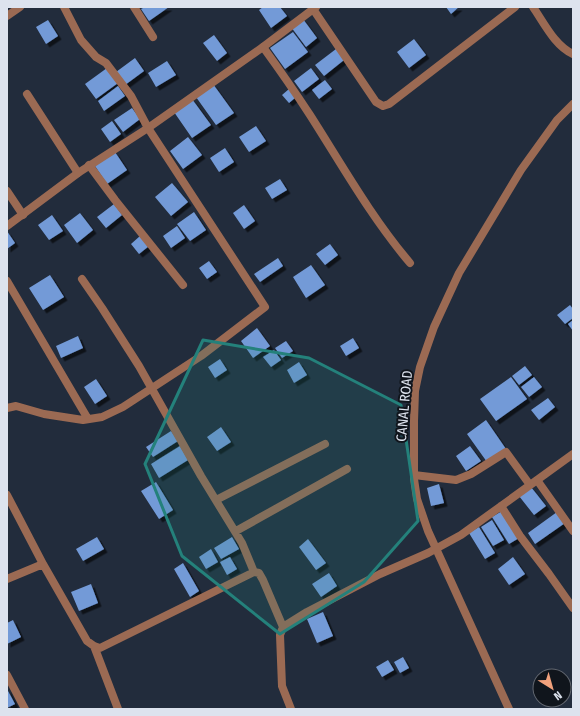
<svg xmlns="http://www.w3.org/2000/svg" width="580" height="716" font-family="'Fira Sans Condensed',sans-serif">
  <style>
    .building { fill: #739ad7; filter: url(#shadow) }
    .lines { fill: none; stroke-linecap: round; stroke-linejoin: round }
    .minor { stroke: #9b6a53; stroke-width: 8 }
    .tertiary { stroke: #9b6a53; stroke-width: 8 }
    .marked { fill: #24817b; fill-opacity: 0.2; stroke: #24817b; stroke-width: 3; stroke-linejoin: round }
    .labels { text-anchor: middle; stroke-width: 4; stroke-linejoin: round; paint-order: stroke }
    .street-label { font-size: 14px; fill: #dde3ee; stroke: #10151c }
  </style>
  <defs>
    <filter id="shadow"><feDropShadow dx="3.5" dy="3.5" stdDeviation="0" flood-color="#0009"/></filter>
  </defs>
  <rect width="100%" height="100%" fill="#222c3c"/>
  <path class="building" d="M145 7H169L149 21 141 9Z
    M263 7H280L287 16 271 28 259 10Z
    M446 7H459L451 14Z
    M303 19 317 38 306 47 291 27Z
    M48 20 58 36 46 44 36 27Z
    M293 32 308 52 285 69 270 48Z
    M214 35 227 53 217 61 203 43Z
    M414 39 426 55 409 68 397 52Z
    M336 49 344 60 324 76 315 65Z
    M135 58 144 71 125 85 116 72Z
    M167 61 176 75 156 87 148 73Z
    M107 68 118 83 96 99 85 84Z
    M311 68 319 79 302 92 294 81Z
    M325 80 332 89 319 99 312 90Z
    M213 84 234 113 216 125 196 97Z
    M118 86 125 96 104 111 98 101Z
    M289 89 296 97 289 103 282 95Z
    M192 99 211 125 192 138 174 112Z
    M132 108 140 119 123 132 114 120Z
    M112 121 121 134 110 142 101 129Z
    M256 126 266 141 249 152 239 137Z
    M188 137 202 155 183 169 170 151Z
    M225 148 234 162 219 172 210 158Z
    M115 152 127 170 107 184 95 166Z
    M280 179 287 190 272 199 265 188Z
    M172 183 188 202 171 216 155 197Z
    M114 204 122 215 106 228 97 217Z
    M244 205 255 221 244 229 233 213Z
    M194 212 206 230 190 241 177 224Z
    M80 213 93 230 77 243 64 225Z
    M52 215 63 231 49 240 38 225Z
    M177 226 185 238 171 248 163 236Z
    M7 231 15 243 7 249Z
    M140 236 149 246 139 254 131 244Z
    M330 244 338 255 325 265 316 254Z
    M278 258 283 266 260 282 254 274Z
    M209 261 217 272 207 279 199 268Z
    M311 265 325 285 306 298 293 277Z
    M50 275 64 297 43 310 29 288Z
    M570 305 573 309V318L565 324 557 315Z
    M573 320V331L568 324Z
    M257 328 270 346 253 358 241 341Z
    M78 336 83 348 61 358 56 346Z
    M353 338 359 348 346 356 340 346Z
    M286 341 293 351 282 358 275 348Z
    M274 350 281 360 271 367 263 357Z
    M220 359 227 370 215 378 208 367Z
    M299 362 307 375 294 383 287 370Z
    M525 366 532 375 519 385 512 376Z
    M511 377 527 399 496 421 480 399Z
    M534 377 542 387 529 397 521 387Z
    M96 379 107 396 95 404 84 387Z
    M548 398 555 407 539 420 531 410Z
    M486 420 506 449 487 462 467 434Z
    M221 427 231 442 217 451 207 437Z
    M171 431 178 441 153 457 146 447Z
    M180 446 188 460 159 478 151 464Z
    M470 446 481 461 466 471 456 456Z
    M156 482 173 510 159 519 141 491Z
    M439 484 444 503 431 506 427 488Z
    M531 487 546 506 534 515 519 496Z
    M502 511 519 538 509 544 492 517Z
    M557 512 565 523 535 544 528 533Z
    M492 520 504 540 493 546 481 527Z
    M479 527 495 553 485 559 469 533Z
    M97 537 104 549 83 561 76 549Z
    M232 537 239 549 221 559 214 548Z
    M308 539 326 563 316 570 299 547Z
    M211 549 218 562 206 569 199 557Z
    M230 557 237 569 227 575 220 562Z
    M513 557 525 574 509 585 498 569Z
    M183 563 199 591 190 597 174 569Z
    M329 573 337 586 321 597 312 584Z
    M91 584 98 603 79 611 71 592Z
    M323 612 333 636 317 643 307 619Z
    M13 620 21 637 7 644V623Z
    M403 657 409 668 400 673 394 662Z
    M388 660 394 670 382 677 376 667Z
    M7 689 15 704 7 708Z"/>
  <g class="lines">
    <path class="minor" d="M134 7 153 37
      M313 9 376 102 383 106 389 104 515 7
      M7 16 20 7
      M263 47C279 69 295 92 310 115 342 165 371 217 410 263
      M27 94 78 173
      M89 165 115 200 183 285
      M7 191 23 215
      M82 279 102 308 139 366 201 476 242 543 254 572
      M7 281 88 419
      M7 408 16 406 44 414 83 420 102 417 123 407 201 356 265 307 148 128 131 96 106 63 96 57 81 40 64 7
      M414 475 456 480 471 474 506 452 530 485
      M537 480 573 531
      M7 495 43 564
      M216 500 325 444
      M501 506 520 536 549 574 573 608
      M236 531 347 469
      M7 579 43 564 87 641 94 646 100 648 254 572 259 573 263 580 283 627
      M94 646 118 709
      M7 675 25 709
      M291 709 282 686 280 635 283 627 307 612 380 574 428 553 461 535 573 454"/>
    <path class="tertiary" d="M533 7C544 23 555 46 573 54
      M7 226 78 173 148 128 263 47 316 7
      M509 709 428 531 417 499 414 479V421L415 391 420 367 434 327 459 273 521 170 557 120 573 104"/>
  </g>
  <path class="marked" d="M203 340 309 358 401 405 418 521 364 582 280 634 182 556 145 464Z"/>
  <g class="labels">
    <g class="street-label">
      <text transform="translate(404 406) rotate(-85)" y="5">CANAL ROAD</text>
    </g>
  </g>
  <rect width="580" height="716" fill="none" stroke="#dde3ee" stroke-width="16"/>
  <g transform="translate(552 688) rotate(143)"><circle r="19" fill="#10151c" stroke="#626770"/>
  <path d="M0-3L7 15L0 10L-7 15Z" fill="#f1a17c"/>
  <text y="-6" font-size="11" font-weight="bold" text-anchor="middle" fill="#dde3ee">N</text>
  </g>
</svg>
